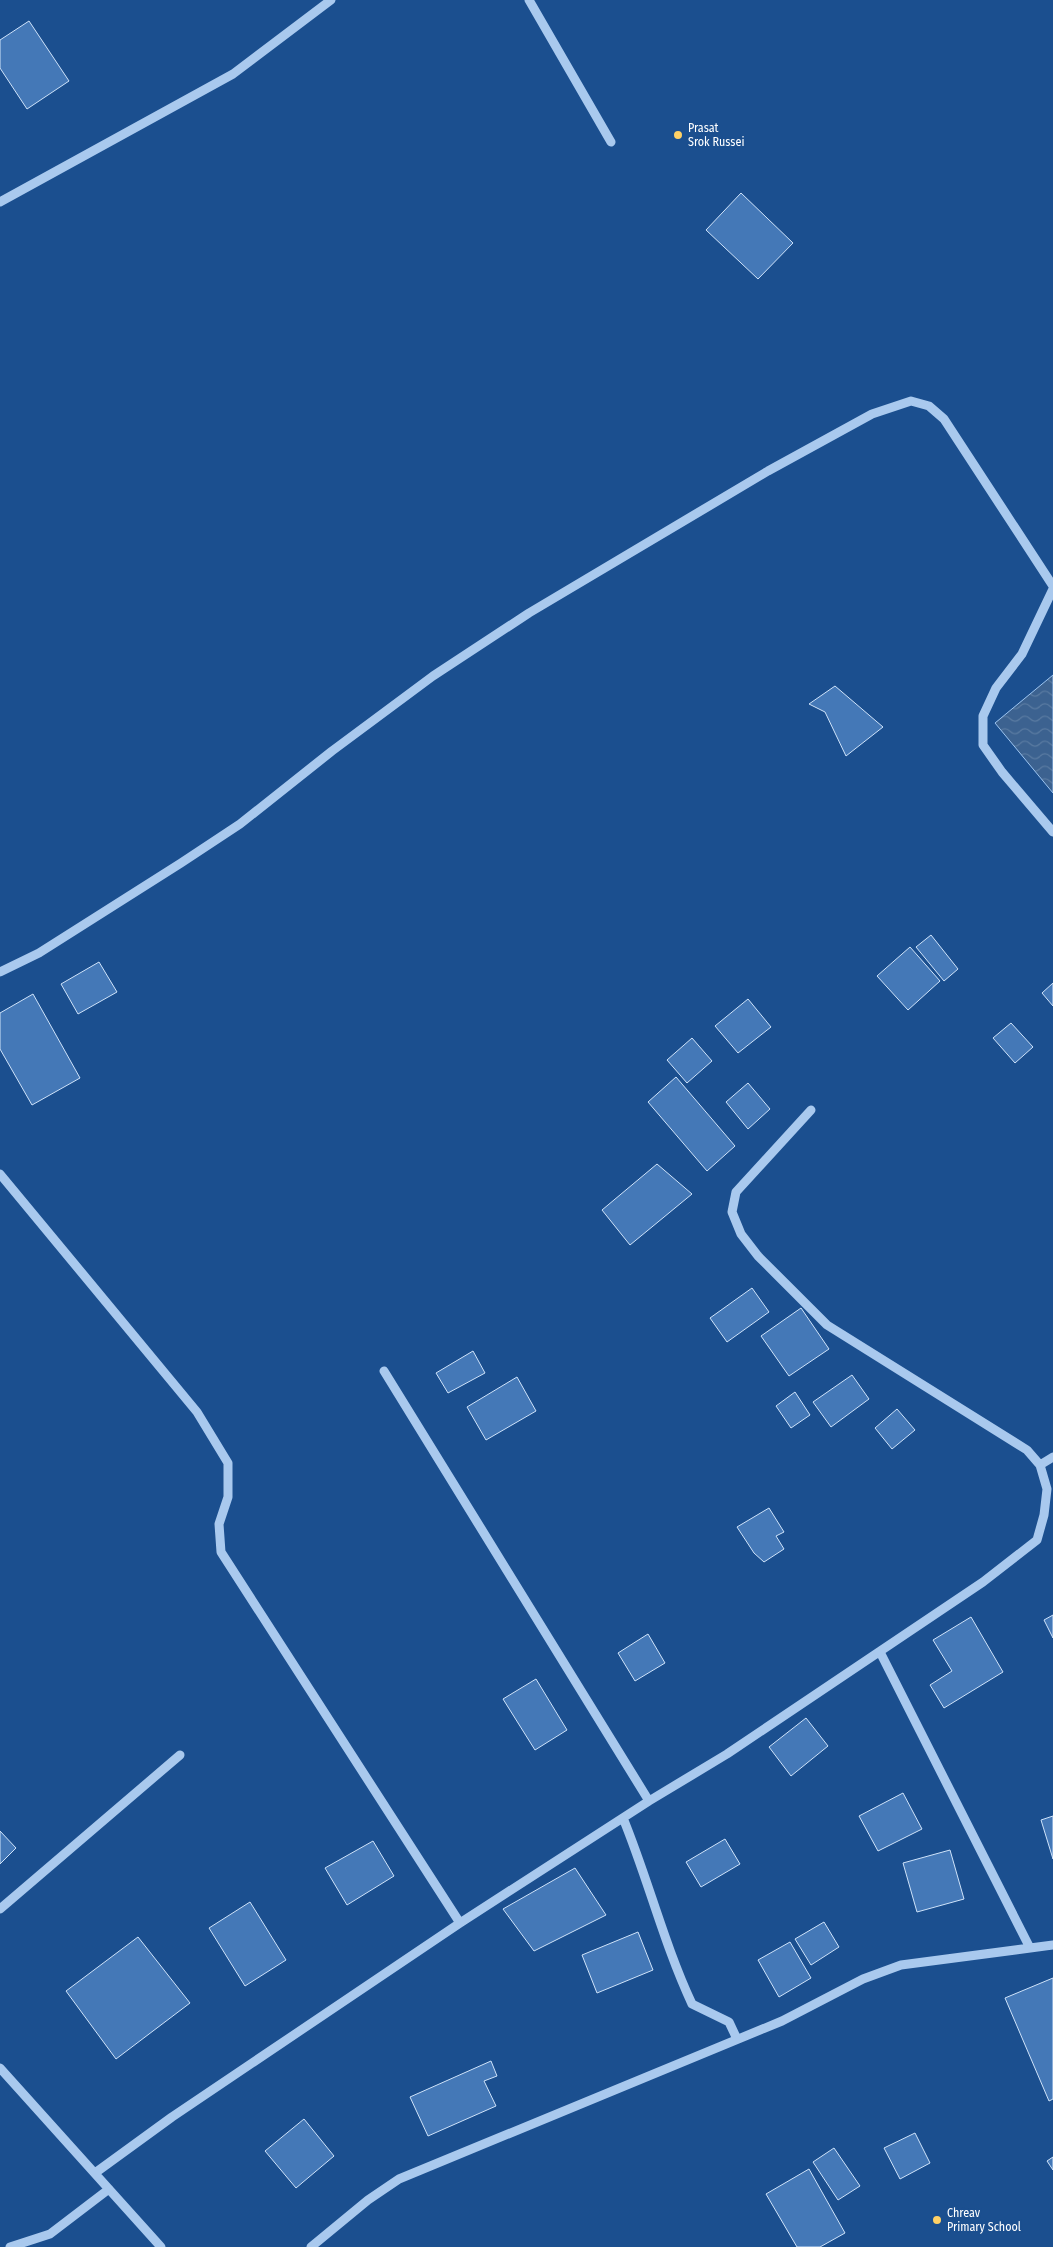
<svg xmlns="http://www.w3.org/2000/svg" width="1053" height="2247" font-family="'Fira Sans Condensed',sans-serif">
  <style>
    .water { fill: url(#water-waves); stroke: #9cc4f0 }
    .building { fill: #4478b7; stroke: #cfe3fa }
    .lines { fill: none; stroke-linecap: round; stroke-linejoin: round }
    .minor { stroke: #a9c9ee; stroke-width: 9 }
    .poi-dot { fill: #ffd166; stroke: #1b4f8f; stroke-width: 2 }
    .labels { text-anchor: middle; stroke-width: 4; stroke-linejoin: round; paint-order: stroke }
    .poi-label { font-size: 12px; fill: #fff; stroke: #1b4f8f; text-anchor: start }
  </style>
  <defs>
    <pattern id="water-waves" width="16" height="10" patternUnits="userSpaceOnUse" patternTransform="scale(1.25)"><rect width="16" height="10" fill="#3c6290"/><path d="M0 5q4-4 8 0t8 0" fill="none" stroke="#597aa1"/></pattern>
  </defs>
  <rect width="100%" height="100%" fill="#1b4f8f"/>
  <path class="water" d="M1053 675V793L995 723Z"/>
  <path class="building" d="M29 21 69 81 27 109 0 68V40Z
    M741 193 793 243 758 279 706 230Z
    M835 686 883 727 846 756 825 712 809 704Z
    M931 935 958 969 944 981 916 947Z
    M910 947 940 981 908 1010 877 976Z
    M99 962 117 992 78 1014 61 984Z
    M1053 983V1006L1042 993Z
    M33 994 80 1078 32 1105 0 1049V1013Z
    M748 999 771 1027 738 1053 715 1026Z
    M1011 1023 1033 1047 1015 1063 993 1038Z
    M692 1038 712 1061 687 1083 667 1060Z
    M676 1077 735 1146 707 1171 648 1102Z
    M748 1083 770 1109 748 1129 726 1102Z
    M657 1164 692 1194 630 1245 602 1210Z
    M752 1288 769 1312 727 1342 710 1318Z
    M801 1308 829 1349 789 1376 761 1336Z
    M473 1351 485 1373 448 1393 436 1373Z
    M852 1375 869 1399 831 1427 813 1402Z
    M517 1377 536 1411 486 1440 467 1407Z
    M795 1392 810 1415 791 1428 776 1406Z
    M897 1409 915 1430 892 1449 875 1428Z
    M769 1508 784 1532 776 1536 784 1549 764 1562 754 1553 737 1527Z
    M1053 1615V1638L1044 1620Z
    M971 1617 1003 1672 944 1708 930 1685 952 1671 933 1640Z
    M648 1634 665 1663 635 1681 618 1653Z
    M536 1679 567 1730 535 1750 503 1699Z
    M806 1718 828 1746 791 1776 769 1747Z
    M903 1793 922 1829 878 1851 859 1816Z
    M1053 1816V1859L1041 1820Z
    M0 1831 16 1848 0 1864Z
    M725 1839 740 1864 701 1887 686 1862Z
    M373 1841 394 1876 347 1905 325 1868Z
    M950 1850 964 1899 917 1912 903 1863Z
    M575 1868 606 1915 534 1951 503 1909Z
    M250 1902 286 1960 245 1986 209 1928Z
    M824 1922 839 1947 811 1965 795 1939Z
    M638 1932 653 1970 597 1993 582 1955Z
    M138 1937 190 2003 116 2059 66 1991Z
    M790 1942 811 1978 779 1997 758 1960Z
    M1053 1978V2099L1049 2101 1005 1998Z
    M491 2061 497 2076 484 2081 496 2106 428 2136 410 2097Z
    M304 2119 334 2156 296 2188 265 2151Z
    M915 2133 930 2163 900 2179 884 2148Z
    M834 2148 860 2186 838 2200 813 2162Z
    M1053 2157V2170L1047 2161Z
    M809 2169 845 2233 820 2247H797L766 2194Z"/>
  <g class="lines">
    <path class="minor" d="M529 0 611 142
      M0 202 233 74 331 0
      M1053 589 1022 654 996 688 983 716V745L1002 772 1053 832
      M0 972 39 953 181 863 240 824 332 751 433 676 529 613 768 471 872 414 911 401 929 406 944 419 1053 586
      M0 1174 197 1412 228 1463V1497L219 1524 221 1552 460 1923
      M384 1371 649 1801
      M1040 1465 1053 1457
      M880 1652 1030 1948
      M623 1818C648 1879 664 1944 692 2004L729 2022 737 2039
      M0 1909 180 1755
      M0 2068 161 2247
      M95 2173 172 2117 460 1923 649 1801 727 1754 983 1582 1037 1540 1044 1515 1047 1489 1040 1465 1027 1450 827 1325 758 1256 741 1234 732 1212 736 1192 811 1110
      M10 2247 50 2234 109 2189
      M311 2247 368 2200 399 2179 782 2021 863 1979 901 1965 1053 1945"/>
  </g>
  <g class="poi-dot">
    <circle cx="678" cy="135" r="5"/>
    <circle cx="937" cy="2220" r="5"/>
  </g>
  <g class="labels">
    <g class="poi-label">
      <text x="688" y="132">Prasat<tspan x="688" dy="14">Srok Russei</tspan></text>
      <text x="947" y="2217">Chreav<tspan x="947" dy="14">Primary School</tspan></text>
    </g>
  </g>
</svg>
